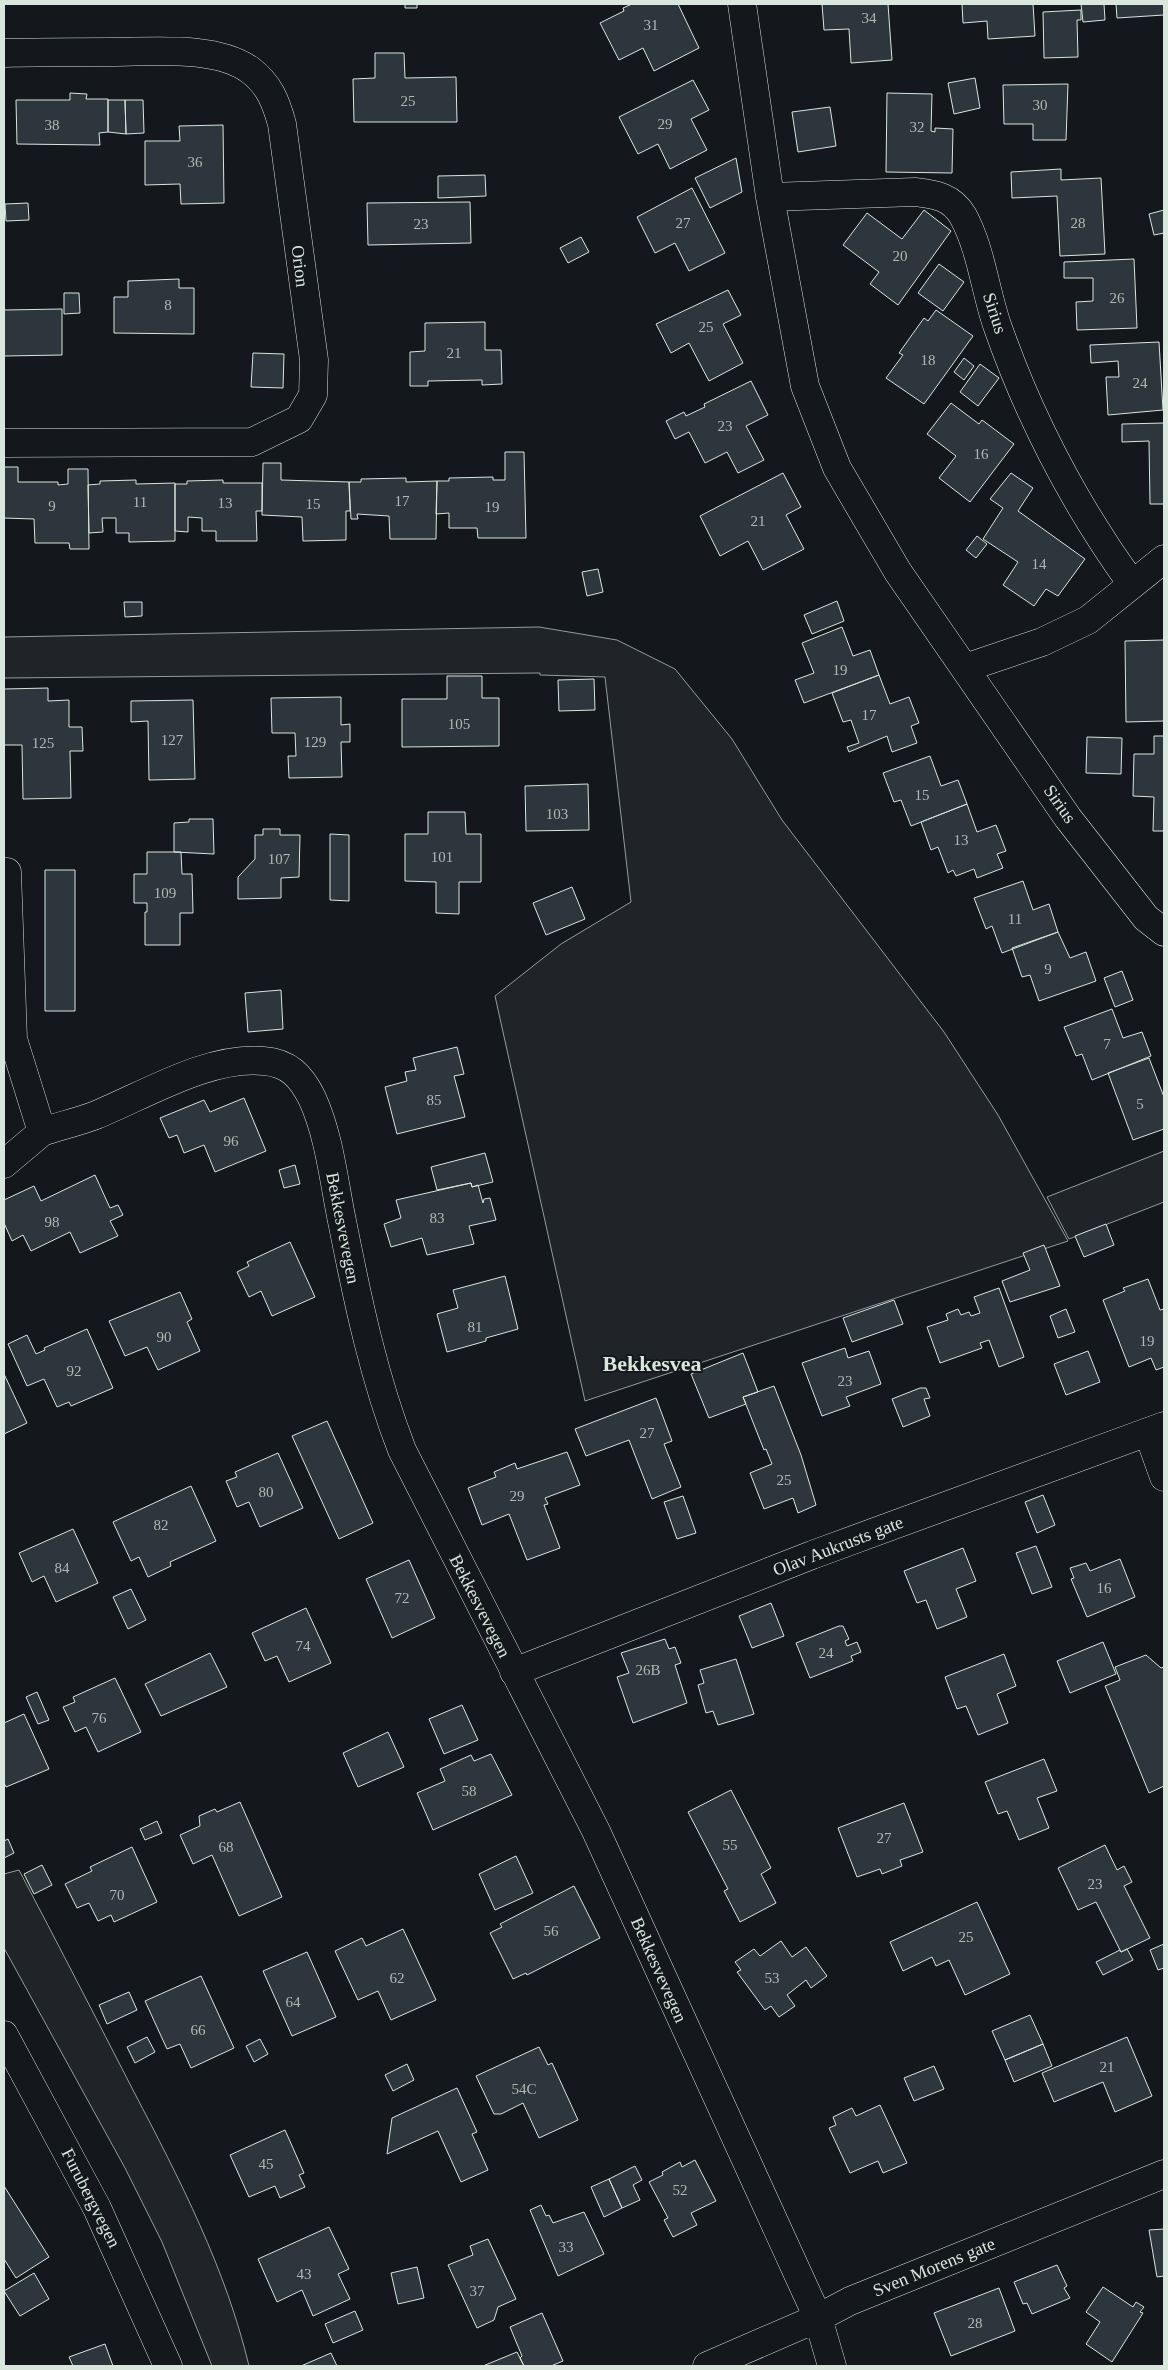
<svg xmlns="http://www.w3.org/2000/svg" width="1168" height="2370" font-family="'Times New Roman',serif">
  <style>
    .green { fill: #202428; stroke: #939e99 }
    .building { fill: #2c363c; stroke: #d8e6dc }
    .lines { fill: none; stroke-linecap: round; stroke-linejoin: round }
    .street-casing { stroke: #d8e6dc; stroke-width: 29 }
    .secondary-casing { stroke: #d8e6dc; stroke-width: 29 }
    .street { stroke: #14181c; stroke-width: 28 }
    .secondary { stroke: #14181c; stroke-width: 28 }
    .labels { text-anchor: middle; stroke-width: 4; stroke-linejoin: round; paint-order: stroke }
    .number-label { font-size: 15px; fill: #adbab4 }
    .street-label { font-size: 18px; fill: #d8e6dc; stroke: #14181c }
    .district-label { font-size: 22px; font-weight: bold; fill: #d8e6dc; stroke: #14181c }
  </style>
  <rect width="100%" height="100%" fill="#14181c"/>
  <path class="green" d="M539 627 617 640 675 669 732 739 782 820 944 1032 998 1115 1068 1241 585 1401 495 996 561 944 631 902 605 677 540 675V673L4 678V637Z
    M1164 1151V1202L1069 1239 1047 1197Z
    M19 1870C58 1944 96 2018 134 2092 180 2180 226 2269 249 2366H212L162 2242 125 2168 4 1948V1874Z"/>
  <path class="building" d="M405 4H417V8H405Z
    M632 4H678L699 48 654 71 643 48 619 60 600 23 624 11 623 8Z
    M822 4H888L892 60 851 63 849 29 824 30Z
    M962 4H1033L1035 36 988 39 987 21 963 23Z
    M1081 4H1104L1105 20 1083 22Z
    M1116 4H1164V15L1117 18Z
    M1081 10V20H1077L1078 57 1044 58 1043 12Z
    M375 53H404L405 78 456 77 457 122H354L353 79 375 78Z
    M975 78 980 108 954 114 948 83Z
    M693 80 709 110 691 119 707 150 670 169 658 144 638 154 619 117Z
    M1068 84 1066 140H1033V124H1004L1003 85Z
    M70 93 87 94 86 99H108V132L99 133 100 145 17 144 16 100H70Z
    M887 93 932 94 931 131 935 132V128L953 129 952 173 886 172Z
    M108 100H125L126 134 108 132Z
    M125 100H143L144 133 126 134Z
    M830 107 836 146 798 152 792 112Z
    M223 125 224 203 181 204 180 184 145 185V141H180L179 126Z
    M736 158 742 192 710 208 695 178Z
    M1061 169V180L1101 178 1105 254 1060 256 1057 196 1012 198 1011 172Z
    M485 175 486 196 438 198V176Z
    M692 188 725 253 689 271 675 243 655 253 637 217Z
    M470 202 471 243 368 245 367 203Z
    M28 203 29 220 6 221 5 204Z
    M924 210 951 231 898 305 870 284 879 272 843 245 867 213 902 239Z
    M1164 210V233L1154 235 1149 214Z
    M581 237 589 252 568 263 560 248Z
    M1134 259 1137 328 1077 330 1076 302 1093 301V278H1064V262Z
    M939 264 964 282 943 311 918 293Z
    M179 279V288H194V334L114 333V297H128V281Z
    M728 290 741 315 723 324 743 363 709 381 689 343 671 353 656 324Z
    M64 293H79L80 313 64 314Z
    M62 309V355L4 356V310Z
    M936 310 973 336 924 404 886 378 903 355 899 353 924 318 928 321Z
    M485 322V350H501L502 384 482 385V380L428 381V386H410V352L425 351V323Z
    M1159 342 1163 410 1108 415 1106 377H1119L1118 361 1091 363 1090 345Z
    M253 353 284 354 283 388 251 387Z
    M964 358 974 366 964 380 954 372Z
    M980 364 999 378 978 406 960 392Z
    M751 381 768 415 746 426 764 460 738 473 727 452 705 463 689 432 675 439 666 421 684 412 686 416 705 407 704 404Z
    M951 403 979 424 982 420 1014 444 970 502 939 478 956 456 927 434Z
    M1164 423V504H1150L1149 441 1122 442V424Z
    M505 452H524L526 538H478L477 528H449V513L436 514 437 481H449V478L493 477V480H505Z
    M263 463H281V480L349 482 350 511H346V540L303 541 302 517 262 515Z
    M4 467H18V482H58V485L68 484V469H88L89 549H70L69 543H35L34 519 4 518Z
    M783 473 801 507 786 515 804 549 763 570 748 541 720 556 700 516Z
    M1011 473 1033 488 1018 511 1085 559 1058 596 1046 589 1034 606 1003 585 1018 562 983 539 1003 508 990 499Z
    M406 478V482L437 481 436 539H390L389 516 357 514 358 519H351L349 482H361V479Z
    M136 480V484L175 483V541L129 542V533H116V518H102L103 532 89 533 88 485 100 484V481Z
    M223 480V483H262V511H256L257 541H216V531H202V518L188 517V532L175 531V484H187V481Z
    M977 536 987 544 976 558 966 550Z
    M598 569 603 592 587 596 582 572Z
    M837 601 844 621 812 634 804 615Z
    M124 602H142V616L125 617Z
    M842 627 853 656 870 650 879 675 804 703 795 680 814 673 802 643Z
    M1164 640V721L1126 722 1125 641Z
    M879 675 890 704 909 697 919 723 911 726 917 743 892 752 887 736 849 752 847 747 859 743 851 720 843 722 832 693Z
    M447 676H482V698H499V746L402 747V699H447Z
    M594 679 595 710 559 711 558 680Z
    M48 688V701L69 700V727H82L83 751H70L71 798 23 799 22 745H4V689Z
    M341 697V725L350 724V742H341L342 777 289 778 288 756H296L295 733H272L271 698Z
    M193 700 195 779 149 780 148 721 131 722V701Z
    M1154 736H1164V831H1153L1154 797 1133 796 1134 754H1154Z
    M1087 737 1122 738 1121 774 1086 773Z
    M930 756 941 786 958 780 967 804 911 826 901 800 894 802 883 773Z
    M588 784 589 830 526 831 525 786Z
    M967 804 977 832 996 825 1006 851 997 854 1003 868 977 878 974 869 956 876 953 870 948 873 938 847 931 850 921 822Z
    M428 812H465L466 834H481V882H459V914L436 913V882L405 881V834H428Z
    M189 819H213L214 854 174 852V823L189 822Z
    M263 829H280V835H300L299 877 281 878V898L238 899V877L255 859V835H263Z
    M330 834 349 835V901L330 900Z
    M147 852H181L182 874H192L193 913H180V945H145V912H147V903H134V874H147Z
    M45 870H75V1011H45Z
    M1023 881 1033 910 1049 904 1058 932 1002 953 992 926 986 929 974 898Z
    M572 887 585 919 546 935 533 903Z
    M1058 932 1070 958 1086 952 1096 981 1039 1001 1030 975 1022 977 1012 948Z
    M1122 971 1133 1000 1115 1007 1104 978Z
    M281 990 283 1029 248 1032 245 993Z
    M1112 1009 1123 1038 1142 1032 1151 1056 1092 1080 1082 1054 1076 1056 1064 1027Z
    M457 1047 464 1074 454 1076 465 1117 397 1134 385 1087 407 1081 405 1072 416 1070 413 1058Z
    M1149 1058 1164 1097V1129L1133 1140 1108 1073Z
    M244 1098 266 1151 215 1172 204 1145 184 1153 177 1135 169 1138 160 1118 204 1100 210 1112Z
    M485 1153 493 1182 472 1187 471 1183 437 1190 431 1167Z
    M295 1165 300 1184 284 1188 279 1170Z
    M95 1175 110 1208 118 1205 123 1215 110 1221 118 1236 80 1253 70 1232 31 1251 23 1235 12 1241 4 1223V1200L34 1186 41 1201Z
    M471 1183 472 1187 478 1185 483 1203 484 1199 490 1198 496 1220 469 1226 474 1244 427 1255 422 1238 391 1247 384 1224 401 1218 396 1200Z
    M1106 1224 1114 1245 1084 1257 1075 1236Z
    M290 1242 315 1297 272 1316 261 1291 249 1297 237 1272 249 1266 247 1262Z
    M1044 1245 1060 1286 1010 1302 1002 1281 1030 1270 1023 1253Z
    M505 1276 518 1329 486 1338V1341L447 1352 437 1314 458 1308 453 1290Z
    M1148 1279 1160 1310 1164 1309V1367L1156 1370 1151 1358 1129 1367 1103 1300 1125 1291 1123 1288Z
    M999 1288 1024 1357 999 1367 989 1340 980 1343 982 1348 940 1363 927 1327 948 1320 946 1314 958 1309 961 1315 969 1312 971 1316 980 1313 974 1297Z
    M180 1292 192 1319 187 1322 200 1351 158 1370 147 1347 125 1356 109 1321Z
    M894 1300 903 1324 852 1342 843 1318Z
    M1066 1309 1075 1332 1058 1338 1050 1316Z
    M87 1329 113 1388 71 1406 69 1402 57 1407 44 1379 27 1386 8 1344 27 1335 36 1354 45 1350 44 1348Z
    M845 1348 848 1358 869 1351 881 1384 846 1397 850 1406 822 1416 802 1363Z
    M1088 1351 1100 1382 1066 1395 1054 1364Z
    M743 1353 758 1392 743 1397 746 1404 709 1418 691 1374Z
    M4 1374 27 1423 4 1434Z
    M774 1386 801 1455 816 1505 798 1513 793 1498 764 1509 750 1473 772 1464 766 1449 764 1450 743 1397Z
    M920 1388H926L930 1398 924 1399 930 1416 903 1427 892 1399Z
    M656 1398 672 1441 664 1444 681 1487 652 1499 629 1440 586 1456 575 1429Z
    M327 1421 373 1523 339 1539 292 1436Z
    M567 1452 580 1485 545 1498 548 1504 544 1505 560 1548 527 1560 509 1514 482 1525 468 1488 496 1477 494 1472 515 1463 517 1469Z
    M278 1453 303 1508 260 1527 249 1502 237 1507 226 1481 237 1477 235 1472Z
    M191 1486 216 1541 170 1562 171 1566 148 1577 139 1557 131 1561 113 1522Z
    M1043 1495 1055 1525 1037 1533 1025 1502Z
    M683 1496 696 1533 677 1539 664 1502Z
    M73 1529 98 1583 56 1602 44 1576 32 1582 19 1553Z
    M1036 1546 1052 1587 1032 1594 1016 1553Z
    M963 1548 976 1581 956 1589 967 1617 937 1629 926 1600 917 1603 904 1571Z
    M1120 1559 1135 1597 1087 1617 1071 1579 1074 1578 1070 1568 1086 1563 1090 1571Z
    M409 1560 435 1618 392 1638 366 1579Z
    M131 1589 146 1620 128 1629 113 1597Z
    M771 1603 784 1636 752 1648 739 1616Z
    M306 1608 331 1663 289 1682 277 1656 265 1661 252 1633Z
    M839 1626H843L849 1639 845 1641 847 1646 857 1642 861 1652 851 1656 853 1661 810 1678 796 1643Z
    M665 1639 669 1649 675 1647 681 1663 675 1665 687 1703 633 1723 617 1677 629 1673 621 1653Z
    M1103 1642 1116 1674 1070 1693 1057 1661Z
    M210 1653 227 1687 161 1716 145 1684Z
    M1004 1654 1016 1686 997 1694 1008 1723 978 1735 966 1706 957 1709 945 1677Z
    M1146 1655 1161 1668 1164 1667V1786L1149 1793 1105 1686 1120 1680 1115 1667Z
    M736 1659 754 1714 718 1725 713 1711 706 1713 698 1685 704 1683 700 1670Z
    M115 1678 141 1732 98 1752 86 1727 75 1732 63 1707 75 1702 73 1697Z
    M37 1692 49 1720 38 1724 26 1697Z
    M462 1705 478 1740 444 1754 429 1719Z
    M24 1714 49 1769 6 1787 4 1783V1723Z
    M388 1732 404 1767 358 1787 343 1753Z
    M491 1754 512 1795 433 1830 417 1793 445 1781 440 1769 471 1755 474 1761Z
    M1044 1759 1057 1791 1037 1798 1049 1828 1019 1840 1007 1811 998 1814 985 1782Z
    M731 1790 771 1868 761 1874 776 1903 740 1922 724 1891 728 1889 688 1812Z
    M240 1802 282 1897 239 1916 212 1855 193 1864 180 1835 200 1826 199 1816 215 1809 217 1812Z
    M904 1803 923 1852 900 1860 902 1866 882 1874 880 1869 857 1877 838 1828Z
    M157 1821 162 1833 145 1840 140 1829Z
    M8 1839 14 1853 4 1858V1841Z
    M1105 1845 1117 1870 1124 1866 1132 1882 1124 1886 1150 1938 1121 1952 1096 1902 1078 1910 1058 1868Z
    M132 1847 157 1902 114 1922 111 1915 98 1921 89 1903 77 1908 65 1884 92 1871 90 1867Z
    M516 1856 533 1893 495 1910 479 1874Z
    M42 1865 52 1885 34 1894 24 1874Z
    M574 1886 600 1938 527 1975 526 1973 513 1979 490 1933 502 1927 500 1924Z
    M977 1902 1010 1974 965 1995 949 1960 936 1966 932 1957 903 1971 890 1942Z
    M403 1929 436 2000 391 2020 378 1991 358 2000 335 1951 362 1938 366 1946Z
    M781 1941 792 1957 806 1947 827 1976 811 1988 806 1980 787 1995 795 2006 779 2017 771 2006 765 2010 737 1972 741 1970 735 1962 754 1949 760 1956Z
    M1164 1944V1968L1158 1970 1150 1950Z
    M1127 1949 1133 1960 1103 1975 1096 1962 1120 1950 1121 1952Z
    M307 1952 336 2017 292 2036 263 1971Z
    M201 1976 234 2048 191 2068 180 2044 167 2049 145 2001Z
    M129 1992 137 2010 107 2024 99 2005Z
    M1030 2015 1043 2044 1005 2060 992 2031Z
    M147 2037 155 2052 135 2063 127 2047Z
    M1127 2037 1152 2096 1115 2112 1103 2082 1054 2102 1042 2073Z
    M260 2039 268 2054 254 2062 246 2046Z
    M1043 2044 1052 2066 1014 2082 1005 2060Z
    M539 2047 548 2065 552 2063 578 2120 539 2138 523 2103 501 2114H494L476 2076Z
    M407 2064 414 2080 393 2091 385 2075Z
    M934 2066 944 2089 914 2101 904 2078Z
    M457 2088 477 2132 472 2134 488 2170 461 2182 438 2131 387 2154 392 2118Z
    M880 2105 907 2163 883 2173 878 2161 850 2173 829 2128 836 2125 833 2117 852 2108 856 2116Z
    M285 2130 304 2173 299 2175 305 2187 280 2198 275 2186 249 2197 230 2155Z
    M695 2160 716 2201 691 2213 697 2225 673 2237 664 2220 668 2218 649 2182 663 2175 662 2172 680 2162 682 2167Z
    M635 2166 642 2180 633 2185 640 2200 622 2208 609 2179Z
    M609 2179 622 2208 604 2217 591 2187Z
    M4 2186 49 2257 16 2278 4 2259Z
    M541 2205 546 2216 549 2215 553 2223 584 2212 604 2254 558 2276 530 2210Z
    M329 2227 349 2269 338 2274 350 2299 313 2316 302 2290 277 2302 258 2259Z
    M1164 2229V2276L1157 2277 1149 2230Z
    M488 2239 516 2299 498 2307 494 2320 477 2328 448 2265 473 2255 470 2246Z
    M1057 2265 1067 2286 1064 2288 1070 2298 1032 2314 1027 2303 1023 2304 1014 2282Z
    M417 2267 424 2298 398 2304 391 2273Z
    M34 2273 49 2299 20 2316 4 2291Z
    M1103 2287 1133 2307 1136 2302 1144 2307 1140 2312 1143 2313 1112 2362 1086 2344 1100 2322 1086 2312Z
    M999 2288 1015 2331 951 2356 934 2313Z
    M355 2311 363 2330 333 2343 325 2324Z
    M542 2313 563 2361 551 2366H524L520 2358 522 2356 510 2327Z
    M105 2344 113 2366H73L69 2357Z
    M517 2352 524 2366H483Z
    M331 2353 337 2366H301Z"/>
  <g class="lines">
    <defs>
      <path id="street" d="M742 4 770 197 805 386 837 468 898 572 1068 818 1146 918 1164 932
        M4 53C40 52 75 52 111 52 153 52 215 45 250 70 269 84 276 102 282 124L314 360 313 395 299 419 252 442 4 443
        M770 197 915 192C935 194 952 197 963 216 981 249 985 290 997 325 1029 417 1075 505 1132 584
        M965 668 1042 642 1088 620 1164 559
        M4 872H7L13 1039 42 1132C59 1126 78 1122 96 1115 145 1095 210 1055 264 1061 289 1063 301 1076 312 1098 330 1137 334 1184 343 1226 358 1302 374 1378 402 1450L596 1831 818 2318 832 2366
        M4 1164 42 1132
        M1148 1432 1164 1477
        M514 1672 812 1555 1164 1426
        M707 2366 818 2318 850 2301 1164 2174"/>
      <path id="secondary" d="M4 2035 97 2208 168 2366"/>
    </defs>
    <use href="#street" class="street-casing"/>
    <use href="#secondary" class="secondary-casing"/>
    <use href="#street" class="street"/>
    <use href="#secondary" class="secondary"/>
  </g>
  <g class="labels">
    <g class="number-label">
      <text x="869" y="23">34</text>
      <text x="651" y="30">31</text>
      <text x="408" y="106">25</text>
      <text x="1040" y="110">30</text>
      <text x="665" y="129">29</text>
      <text x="52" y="130">38</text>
      <text x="917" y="132">32</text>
      <text x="195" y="167">36</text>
      <text x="683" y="228">27</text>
      <text x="1078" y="228">28</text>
      <text x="421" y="229">23</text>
      <text x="900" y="261">20</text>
      <text x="1117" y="303">26</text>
      <text x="168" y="310">8</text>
      <text x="706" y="332">25</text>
      <text x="454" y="358">21</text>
      <text x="928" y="365">18</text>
      <text x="1140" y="388">24</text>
      <text x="725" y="431">23</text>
      <text x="981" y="459">16</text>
      <text x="402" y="506">17</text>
      <text x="140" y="507">11</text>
      <text x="225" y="508">13</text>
      <text x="313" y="509">15</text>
      <text x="52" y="511">9</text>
      <text x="492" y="512">19</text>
      <text x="758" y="526">21</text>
      <text x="1039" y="569">14</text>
      <text x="840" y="675">19</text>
      <text x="869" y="720">17</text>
      <text x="459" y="729">105</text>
      <text x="172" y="745">127</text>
      <text x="315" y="747">129</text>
      <text x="43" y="748">125</text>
      <text x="922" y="800">15</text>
      <text x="557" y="819">103</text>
      <text x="961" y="845">13</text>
      <text x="442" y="862">101</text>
      <text x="279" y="864">107</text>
      <text x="165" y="898">109</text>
      <text x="1015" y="924">11</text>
      <text x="1048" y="974">9</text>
      <text x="1107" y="1049">7</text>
      <text x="434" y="1105">85</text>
      <text x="1140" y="1109">5</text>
      <text x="231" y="1146">96</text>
      <text x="437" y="1223">83</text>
      <text x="52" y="1227">98</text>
      <text x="475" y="1332">81</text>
      <text x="164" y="1342">90</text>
      <text x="1147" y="1346">19</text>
      <text x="74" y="1376">92</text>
      <text x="845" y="1386">23</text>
      <text x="647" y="1438">27</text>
      <text x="784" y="1485">25</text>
      <text x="266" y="1497">80</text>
      <text x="517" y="1501">29</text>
      <text x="161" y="1530">82</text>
      <text x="62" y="1573">84</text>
      <text x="1104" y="1593">16</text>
      <text x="402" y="1603">72</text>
      <text x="303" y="1651">74</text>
      <text x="826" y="1658">24</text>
      <text x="648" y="1675">26B</text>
      <text x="99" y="1723">76</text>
      <text x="469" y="1796">58</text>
      <text x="884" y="1843">27</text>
      <text x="730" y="1850">55</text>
      <text x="226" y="1852">68</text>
      <text x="1095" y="1889">23</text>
      <text x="117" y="1900">70</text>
      <text x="551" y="1936">56</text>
      <text x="966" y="1942">25</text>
      <text x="397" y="1983">62</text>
      <text x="772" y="1983">53</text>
      <text x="293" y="2007">64</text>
      <text x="198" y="2035">66</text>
      <text x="1107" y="2072">21</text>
      <text x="524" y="2094">54C</text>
      <text x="266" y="2169">45</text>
      <text x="680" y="2195">52</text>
      <text x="566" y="2252">33</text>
      <text x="304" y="2279">43</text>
      <text x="477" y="2296">37</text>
      <text x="975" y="2328">28</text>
    </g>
    <g class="street-label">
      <text transform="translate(300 266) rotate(83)" y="6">Orion</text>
      <text transform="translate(995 313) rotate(72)" y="6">Sirius</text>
      <text transform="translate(1060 804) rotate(55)" y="6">Sirius</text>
      <text transform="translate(343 1228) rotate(79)" y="6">Bekkesvevegen</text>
      <text transform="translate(838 1546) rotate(-21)" y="6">Olav Aukrusts gate</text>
      <text transform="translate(480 1606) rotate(63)" y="6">Bekkesvevegen</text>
      <text transform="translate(659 1970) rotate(66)" y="6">Bekkesvevegen</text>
      <text transform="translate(91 2198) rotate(63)" y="6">Furubergvegen</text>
      <text transform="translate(934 2267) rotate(-22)" y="6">Sven Morens gate</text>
    </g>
    <g class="district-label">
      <text x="652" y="1371">Bekkesvea</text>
    </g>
  </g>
  <rect width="1168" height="2370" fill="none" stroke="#d8e6dc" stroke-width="10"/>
</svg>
